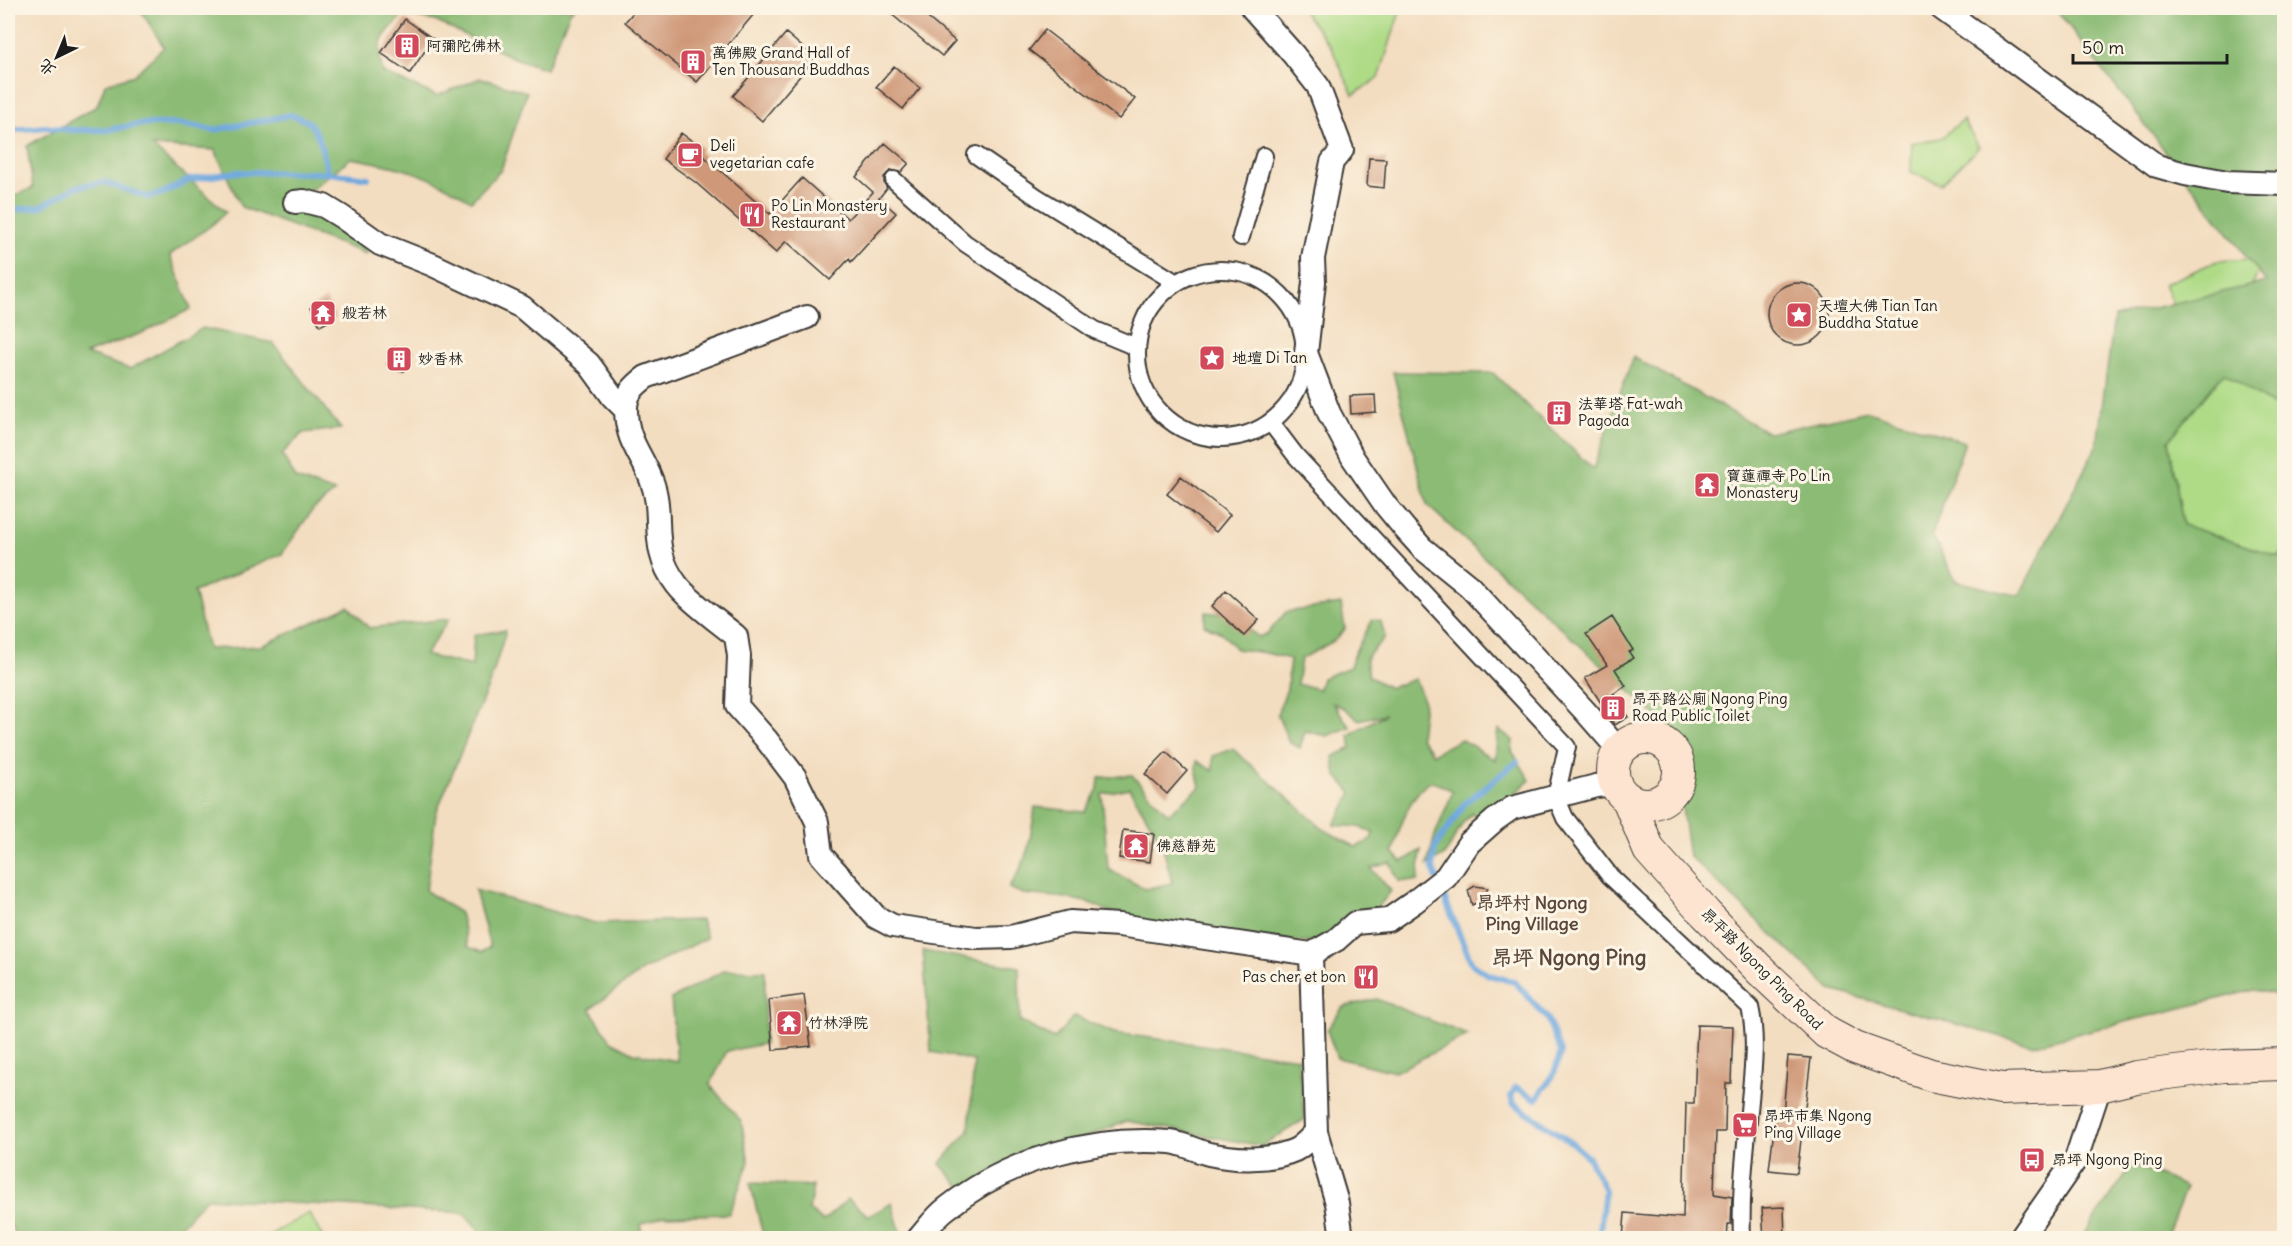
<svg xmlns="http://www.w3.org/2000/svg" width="2292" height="1246" font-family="Delius,'LXGW WenKai TC',sans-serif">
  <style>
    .green { fill: #afdb87; stroke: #667c52; stroke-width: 1.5 }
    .forest { fill: #8bbb74; stroke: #546c48; stroke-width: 1.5; fill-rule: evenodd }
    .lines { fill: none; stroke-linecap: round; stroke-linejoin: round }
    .stream { stroke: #6ea8de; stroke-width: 6 }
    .building { fill: #cf9878 }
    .pedestrian-casing { stroke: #3c3935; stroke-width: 20 }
    .minor-casing { stroke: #3c3935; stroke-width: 26 }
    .secondary-casing { stroke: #3c3935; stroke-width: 34 }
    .pedestrian { stroke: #fff; stroke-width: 16 }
    .minor { stroke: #fff; stroke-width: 22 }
    .secondary { stroke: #fde4d1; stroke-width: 32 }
    .labels { text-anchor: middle; stroke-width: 6; stroke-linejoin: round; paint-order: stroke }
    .poi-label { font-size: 15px; fill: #1c1c1c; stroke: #fcf5e5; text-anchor: start }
    .street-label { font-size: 15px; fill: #1c1c1c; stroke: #fcf5e5 }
    .quarter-label { font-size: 18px; font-weight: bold; fill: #5b473c; stroke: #fcf5e5 }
    .district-label { font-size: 21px; font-weight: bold; fill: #5b473c; stroke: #fcf5e5 }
  </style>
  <rect width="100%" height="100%" fill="#fcf5e5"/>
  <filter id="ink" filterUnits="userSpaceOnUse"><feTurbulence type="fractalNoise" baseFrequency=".0167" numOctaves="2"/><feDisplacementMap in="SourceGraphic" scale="12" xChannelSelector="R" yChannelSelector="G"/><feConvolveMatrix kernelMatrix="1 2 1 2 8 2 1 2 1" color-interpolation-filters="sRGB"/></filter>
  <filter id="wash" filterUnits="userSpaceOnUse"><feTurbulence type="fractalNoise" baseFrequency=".008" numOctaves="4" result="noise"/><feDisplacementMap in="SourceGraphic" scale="24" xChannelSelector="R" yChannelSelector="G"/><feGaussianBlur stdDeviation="1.35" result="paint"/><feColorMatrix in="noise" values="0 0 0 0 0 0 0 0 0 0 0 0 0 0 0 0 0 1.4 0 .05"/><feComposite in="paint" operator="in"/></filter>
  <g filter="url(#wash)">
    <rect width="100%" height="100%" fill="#f3ddc0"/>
    <path class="green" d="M1301 8H1401L1379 78 1353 95 1331 47Z
      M1963 120 1979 147 1941 184 1911 172 1912 143 1941 138Z
      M2265 258 2245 301 2180 320 2164 284 2217 261Z
      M2224 373 2284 413V546L2281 558 2183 525 2169 440Z
      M309 1213 323 1238H264Z"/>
    <path class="forest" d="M139 8H575L570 12 546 69 514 58 435 21 404 15C382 37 375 40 383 73L437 96 480 78 527 92 501 170 471 201C431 174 398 166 351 158L290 206 358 235 366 254 241 207 215 150 152 146 226 212 212 225 170 255 191 309 142 333 86 354 130 369 203 328 273 343 341 429 303 433 282 454 296 479 335 492 313 509 282 554 194 592 208 649 261 646 348 606 369 628 449 619 425 655 472 666 474 635 506 630 493 674 436 813 426 891 460 913 468 947 482 952 490 947 475 890 595 923 701 920 707 938 643 970 590 1009 611 1041 634 1053 677 1061 671 999 725 970 765 971 764 1044 727 1051 710 1085 741 1121 749 1162 729 1214 664 1216 641 1224 642 1238H486L464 1213 206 1198 170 1238 16 1237 8 1219V198L33 188 27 146 97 106 105 84 134 75 164 47Z
      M2055 8H2284V413L2224 373 2169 440 2183 525 2280 557 2284 546V996L2254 990 2032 1045 1831 990 1689 856 1670 728 1427 505 1393 372 1493 373 1593 469 1633 357 1769 433 1868 411 1965 442 1932 535 1956 581 2019 596 2097 445 2114 317 2266 282Z
      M1341 604 1345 629 1334 641 1301 659 1297 684 1319 689 1322 678 1350 667 1356 650 1373 619 1381 621 1385 637 1366 658 1369 677 1390 688 1415 679 1424 702 1420 737 1433 754 1461 739 1495 760 1498 729 1513 740 1512 751 1530 780 1481 824 1472 813 1463 823 1445 855 1427 865 1435 835 1453 791 1433 781C1410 790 1399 830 1393 852L1402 862 1421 850 1418 881H1399L1390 863 1371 868 1391 891 1376 910 1310 943 1196 931 1175 945 1145 923 1134 922 1090 903 1067 898 1023 894 1009 888C1028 862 1031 837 1035 807L1085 812 1098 789 1099 778 1132 775 1168 814 1200 787 1196 768 1197 761 1213 771V756L1233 749 1323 829 1356 847 1371 840 1373 833 1360 827 1334 825 1352 793 1336 775 1333 757 1351 748 1349 735 1385 714 1359 720 1344 708 1333 703 1350 727 1327 736 1305 731 1300 748 1289 742 1277 714 1287 689 1290 659 1266 653 1236 649 1222 633 1204 625 1206 612 1226 614 1259 637 1268 633 1286 612ZM1129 788 1162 842 1172 883 1145 889 1108 869 1102 794Z
      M923 951 1019 967 1020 1021 1054 1039 1074 1016 1114 1033 1298 1058 1305 1119 1262 1146 1127 1121 961 1187 940 1164 969 1130 974 1061 931 1052Z
      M1376 999 1468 1035 1395 1072 1337 1058 1327 1030 1343 1007Z
      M2133 1164 2186 1187 2166 1238H2081Z
      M750 1183 813 1186 809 1210 823 1221 848 1199 869 1216 892 1203 900 1231 899 1238H784L763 1235Z"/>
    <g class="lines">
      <path class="stream" d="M8 133 13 130 45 127 72 130H107L142 124H179L214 130 291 115 309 122 319 138 328 173
        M8 213 11 210 40 207 76 187 104 182 147 197 163 193 189 180 236 172 328 173 368 178
        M1437 879 1432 866 1435 847 1455 818 1465 803 1517 762
        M1440 888 1472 964 1489 975 1515 982 1547 1018 1561 1052 1553 1076 1536 1099 1516 1087 1511 1096 1513 1103 1572 1143 1588 1157 1605 1190 1599 1238"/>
    </g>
    <g id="blocks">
      <path class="building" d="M637 8H759L697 82 625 22Z
        M884 8H916L955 41 942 56Z
        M405 19 433 39 410 73 381 53Z
        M1045 30 1135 99 1119 119 1029 50Z
        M786 33 815 58 762 121 733 96Z
        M894 66 920 88 903 109 876 87Z
        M681 133 702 148 699 152 770 214 802 178 848 219 873 192 856 177 885 143 909 163 901 172 891 170 884 177V183L887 188 879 198 896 213 851 262 849 259 830 280 786 241 776 253 695 182 663 159Z
        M1369 158 1386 159 1384 188 1367 186Z
        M1767 314a31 31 0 1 1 62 0a31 31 0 1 1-62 0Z
        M326 299 335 318 320 326 311 307Z
        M395 347 411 354 404 371 387 364Z
        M1375 395 1376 412 1351 414 1350 396Z
        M1181 476 1230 515 1216 532 1167 494Z
        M1226 590 1259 620 1244 636 1212 606Z
        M1612 617 1633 650 1629 652 1633 658 1615 669 1626 686 1613 694 1628 717 1615 725 1585 678 1607 665 1586 634Z
        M1166 752 1187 771 1167 794 1145 774Z
        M1123 830 1154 834 1150 862 1119 858Z
        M1475 886 1488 888 1483 900 1472 905 1468 890Z
        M804 995 811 1046 773 1050 769 1000Z
        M1697 1025 1733 1026 1731 1083H1726L1725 1132H1716L1714 1194 1732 1197 1731 1224H1728L1727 1239H1623L1625 1213 1683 1218 1686 1103H1694Z
        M1788 1056 1811 1058 1797 1173 1769 1170 1776 1113 1783 1114Z
        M1784 1207 1785 1239H1764L1762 1208Z"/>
    </g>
  </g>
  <g filter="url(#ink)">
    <use href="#blocks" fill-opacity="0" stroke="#3c3935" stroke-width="1.5"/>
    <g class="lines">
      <defs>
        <path id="pedestrian" d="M976 155 1037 197 1175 282
          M894 180 965 243 1095 330 1136 347
          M1241 237 1264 156
          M1137 354a84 84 0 1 1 168 0a84 84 0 1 1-168 0Z
          M1271 423 1296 456 1567 747 1556 797 1565 818 1610 876 1750 1007C1757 1038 1753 1069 1750 1100 1746 1146 1740 1192 1742 1238"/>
        <path id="minor" d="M1252 8 1293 54 1318 86 1342 150 1332 162 1313 258 1314 282 1306 353 1329 413 1353 458 1386 506 1405 529 1422 548 1469 586 1584 710 1619 750
          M1941 8 2157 166 2185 174 2227 182 2284 184
          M295 202 304 201 324 206 342 217 380 244 433 265 522 307 589 364 613 397 625 409
          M807 317 646 377C634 386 625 394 626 411 627 442 641 453 651 479 666 516 647 546 677 585 688 600 720 623 736 636L739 656 737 706 766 739 795 777 817 822 821 855 876 917 893 926 976 938 1011 937 1070 922 1119 925 1311 954 1316 1132C1310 1138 1303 1146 1295 1150 1270 1161 1236 1160 1209 1154 1196 1151 1183 1143 1170 1142 1091 1136 1009 1159 947 1208 936 1216 927 1229 919 1238
          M1311 954 1336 940 1355 923 1388 920 1414 902 1446 877 1469 843 1495 820 1512 808 1596 786 1615 784
          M1316 1132 1337 1203 1342 1238
          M2021 1238 2076 1159 2100 1086"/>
        <path id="secondary" d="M1613 771a33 33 0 1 1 66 0a33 33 0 1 1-66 0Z
          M1628 799 1649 850 1705 913 1759 969 1827 1033 1855 1048 1931 1075 2001 1089 2100 1086 2136 1077 2224 1066 2284 1064"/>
      </defs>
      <use href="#pedestrian" class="pedestrian-casing"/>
      <use href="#minor" class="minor-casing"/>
      <use href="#secondary" class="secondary-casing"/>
      <use href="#pedestrian" class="pedestrian"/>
      <use href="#minor" class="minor"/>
      <use href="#secondary" class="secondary"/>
    </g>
  </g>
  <defs>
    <symbol id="building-square" viewBox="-11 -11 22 22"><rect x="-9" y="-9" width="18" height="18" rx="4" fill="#d1495b" stroke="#fcf5e5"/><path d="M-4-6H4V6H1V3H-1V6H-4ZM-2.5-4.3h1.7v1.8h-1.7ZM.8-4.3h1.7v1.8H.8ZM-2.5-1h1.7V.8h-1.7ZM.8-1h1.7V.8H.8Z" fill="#fff"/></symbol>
    <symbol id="cafe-square" viewBox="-11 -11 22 22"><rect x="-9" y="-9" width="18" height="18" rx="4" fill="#d1495b" stroke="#fcf5e5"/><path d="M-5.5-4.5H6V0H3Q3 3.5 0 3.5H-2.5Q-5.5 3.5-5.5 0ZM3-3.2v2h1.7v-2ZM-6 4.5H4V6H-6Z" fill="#fff"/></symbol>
    <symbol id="restaurant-square" viewBox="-11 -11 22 22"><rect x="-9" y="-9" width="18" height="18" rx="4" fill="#d1495b" stroke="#fcf5e5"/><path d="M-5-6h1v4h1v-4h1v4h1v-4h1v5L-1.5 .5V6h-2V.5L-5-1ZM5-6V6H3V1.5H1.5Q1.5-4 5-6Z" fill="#fff"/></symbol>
    <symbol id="temple-square" viewBox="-11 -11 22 22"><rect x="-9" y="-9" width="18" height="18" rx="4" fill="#d1495b" stroke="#fcf5e5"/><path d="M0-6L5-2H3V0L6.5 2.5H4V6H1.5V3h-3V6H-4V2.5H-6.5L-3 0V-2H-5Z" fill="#fff"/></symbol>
    <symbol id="sight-square" viewBox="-11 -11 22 22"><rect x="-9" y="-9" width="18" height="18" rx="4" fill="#d1495b" stroke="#fcf5e5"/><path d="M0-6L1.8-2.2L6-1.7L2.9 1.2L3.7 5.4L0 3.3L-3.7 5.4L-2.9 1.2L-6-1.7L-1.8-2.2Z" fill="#fff"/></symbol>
    <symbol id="supermarket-square" viewBox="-11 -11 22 22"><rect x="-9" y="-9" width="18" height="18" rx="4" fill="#d1495b" stroke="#fcf5e5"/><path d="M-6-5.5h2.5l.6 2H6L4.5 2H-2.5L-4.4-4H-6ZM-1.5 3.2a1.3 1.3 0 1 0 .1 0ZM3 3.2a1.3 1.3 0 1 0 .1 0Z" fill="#fff"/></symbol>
    <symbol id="bus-square" viewBox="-11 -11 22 22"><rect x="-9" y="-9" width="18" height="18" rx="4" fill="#d1495b" stroke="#fcf5e5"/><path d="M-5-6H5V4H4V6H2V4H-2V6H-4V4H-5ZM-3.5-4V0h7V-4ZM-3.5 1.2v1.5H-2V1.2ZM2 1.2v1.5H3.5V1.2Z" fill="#fff"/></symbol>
  </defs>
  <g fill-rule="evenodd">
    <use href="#building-square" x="392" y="31" width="30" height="30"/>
    <use href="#building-square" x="678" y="47" width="30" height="30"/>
    <use href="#cafe-square" x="675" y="140" width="30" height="30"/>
    <use href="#restaurant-square" x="737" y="200" width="30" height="30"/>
    <use href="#temple-square" x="308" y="298" width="30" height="30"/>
    <use href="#sight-square" x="1784" y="300" width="30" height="30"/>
    <use href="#sight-square" x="1197" y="343" width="30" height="30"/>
    <use href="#building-square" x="384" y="344" width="30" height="30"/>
    <use href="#building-square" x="1544" y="398" width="30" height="30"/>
    <use href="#temple-square" x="1692" y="470" width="30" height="30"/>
    <use href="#building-square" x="1598" y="693" width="30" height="30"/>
    <use href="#temple-square" x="1121" y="831" width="30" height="30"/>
    <use href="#restaurant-square" x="1351" y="962" width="30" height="30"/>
    <use href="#temple-square" x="774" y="1008" width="30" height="30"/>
    <use href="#supermarket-square" x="1730" y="1110" width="30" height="30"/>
    <use href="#bus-square" x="2017" y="1145" width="30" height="30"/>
  </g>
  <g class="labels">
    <g class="poi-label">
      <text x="426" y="51">阿彌陀佛林</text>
      <text x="712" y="58">萬佛殿 Grand Hall of<tspan x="712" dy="17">Ten Thousand Buddhas</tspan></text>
      <text x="710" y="151">Deli<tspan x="710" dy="17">vegetarian cafe</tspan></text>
      <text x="771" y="211">Po Lin Monastery<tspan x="771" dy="17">Restaurant</tspan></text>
      <text x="1818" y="311">天壇大佛 Tian Tan<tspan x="1818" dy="17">Buddha Statue</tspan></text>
      <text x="342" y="318">般若林</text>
      <text x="1232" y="363">地壇 Di Tan</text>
      <text x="418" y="364">妙香林</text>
      <text x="1578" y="409">法華塔 Fat-wah<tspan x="1578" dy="17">Pagoda</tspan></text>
      <text x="1726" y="481">寶蓮禪寺 Po Lin<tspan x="1726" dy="17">Monastery</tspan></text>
      <text x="1632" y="704">昂平路公廁 Ngong Ping<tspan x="1632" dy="17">Road Public Toilet</tspan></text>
      <text x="1156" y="851">佛慈靜苑</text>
      <text x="1346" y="982" text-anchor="end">Pas cher et bon</text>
      <text x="808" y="1028">竹林淨院</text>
      <text x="1764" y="1121">昂坪市集 Ngong<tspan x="1764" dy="17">Ping Village</tspan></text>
      <text x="2052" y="1165">昂坪 Ngong Ping</text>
    </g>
    <g class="street-label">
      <text transform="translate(1762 969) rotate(45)" y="5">昂平路 Ngong Ping Road</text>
    </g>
    <g class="quarter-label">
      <text x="1532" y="909">昂坪村 Ngong<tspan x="1532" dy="21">Ping Village</tspan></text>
    </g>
    <g class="district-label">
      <text x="1569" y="965">昂坪 Ngong Ping</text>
    </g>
  </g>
  <rect width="2292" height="1246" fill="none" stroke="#fcf5e5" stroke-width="30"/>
  <g transform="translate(57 57) rotate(223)" stroke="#fcf5e5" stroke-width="4.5" paint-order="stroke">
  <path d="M0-4.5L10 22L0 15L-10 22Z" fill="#1c1c1c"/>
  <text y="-9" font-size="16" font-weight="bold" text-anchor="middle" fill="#1c1c1c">北</text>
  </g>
  <path d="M2073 54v9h154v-9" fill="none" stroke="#1c1c1c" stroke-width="3"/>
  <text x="2082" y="54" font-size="18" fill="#1c1c1c" stroke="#fcf5e5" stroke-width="4.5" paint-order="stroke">50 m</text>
</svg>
